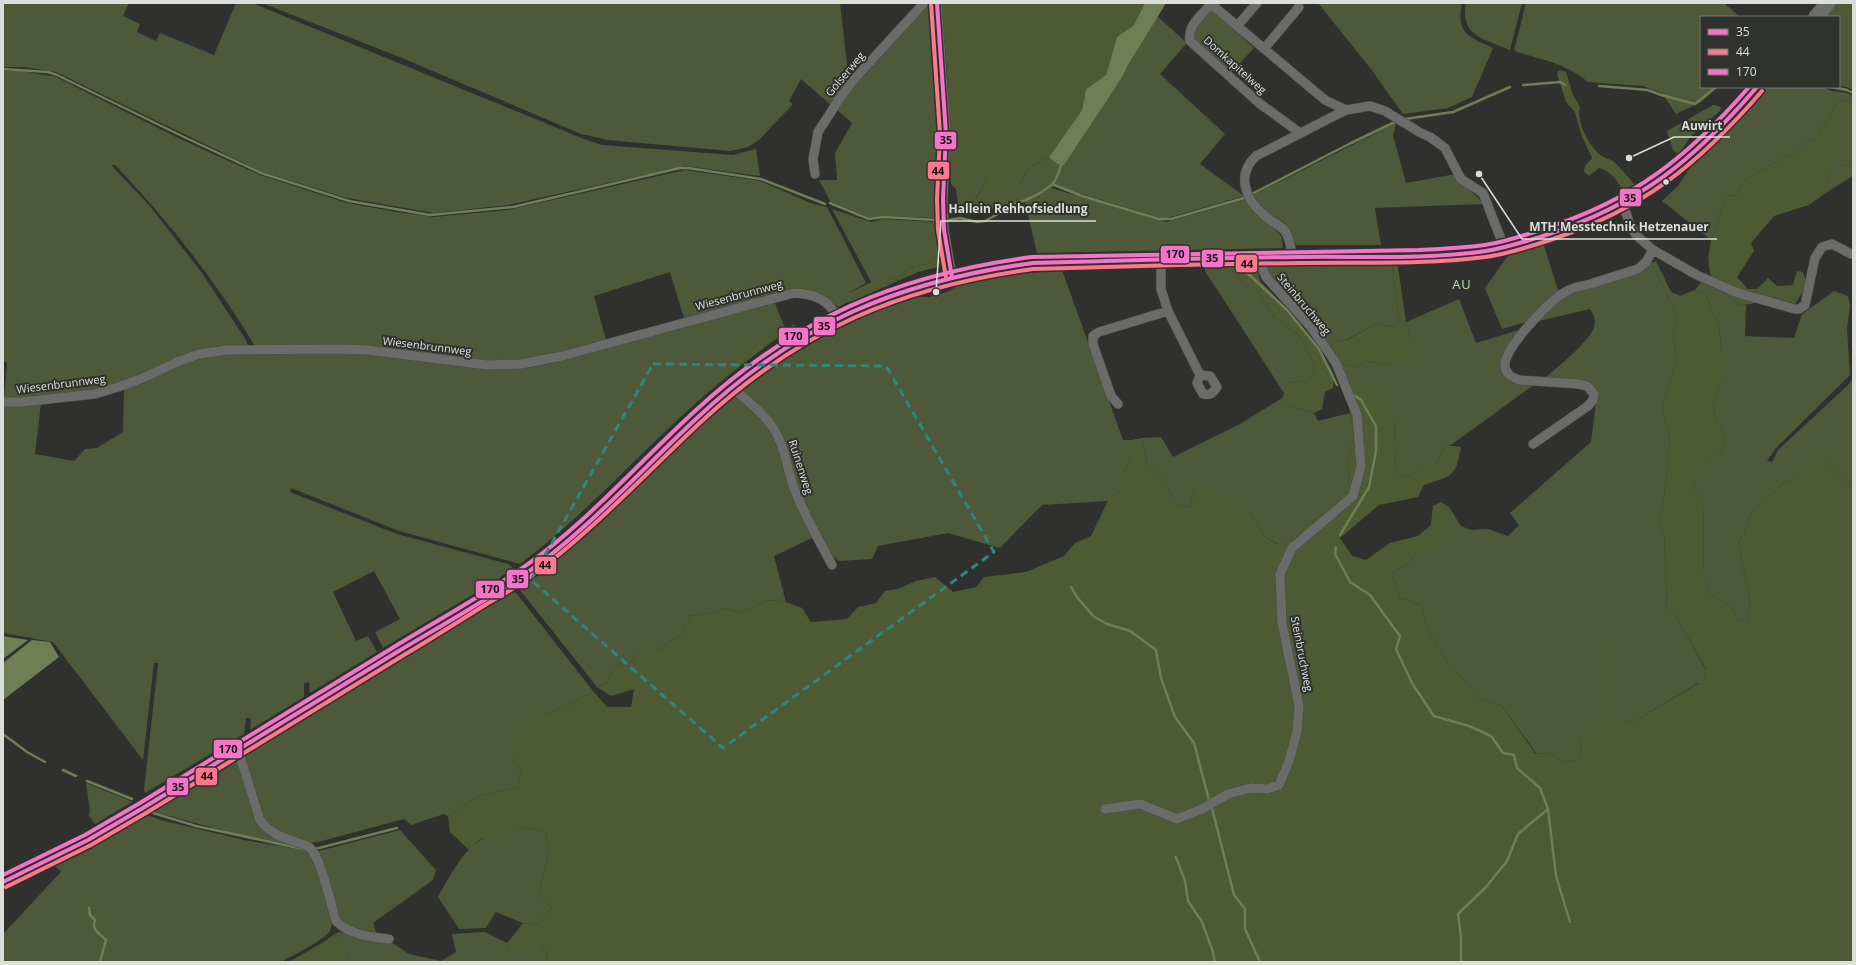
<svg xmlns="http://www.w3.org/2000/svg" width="1856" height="965" font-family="'Open Sans',sans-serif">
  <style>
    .green { fill: #4e593a }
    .forest { fill: #4d5a33 }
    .water { fill: #6f7e54 }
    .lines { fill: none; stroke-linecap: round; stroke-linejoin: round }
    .stream { stroke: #6f7e54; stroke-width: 2.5 }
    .street-casing { stroke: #4c4c4a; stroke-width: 10 }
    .primary-casing { stroke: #4c4c4a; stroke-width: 16 }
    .street { stroke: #6b6b6a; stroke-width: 9 }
    .primary { stroke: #6c6c6a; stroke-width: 15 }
    .bus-1-casing { stroke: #30322d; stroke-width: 7 }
    .bus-2-casing { stroke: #30322d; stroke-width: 7 }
    .bus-3-casing { stroke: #30322d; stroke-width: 7 }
    .bus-1 { stroke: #f573c9; stroke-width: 4 }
    .bus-2 { stroke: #fc788c; stroke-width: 4 }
    .bus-3 { stroke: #f573c9; stroke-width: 4 }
    .marked { fill: none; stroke: #2e867e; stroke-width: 3; stroke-dasharray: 8 5; stroke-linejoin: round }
    .bus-dot { fill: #dcdeda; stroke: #30322d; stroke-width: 1.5 }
    .labels { text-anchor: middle; stroke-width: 4; stroke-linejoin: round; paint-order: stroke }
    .street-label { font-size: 11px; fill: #dcdeda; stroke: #30322d }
    .quarter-label { font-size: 13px; letter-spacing: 1px; fill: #c3dd94; stroke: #30322d }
    .leader { fill: none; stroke: #dcdeda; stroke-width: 1.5 }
    .callout-dot { fill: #dcdeda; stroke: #30322d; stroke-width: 1.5 }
    .callout-label { font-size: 12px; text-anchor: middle; font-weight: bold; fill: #dcdeda; stroke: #30322d; stroke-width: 4; stroke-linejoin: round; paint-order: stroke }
    .line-badge { stroke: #30322d; stroke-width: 1.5 }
    .pale-badge-label { font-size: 11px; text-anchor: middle; font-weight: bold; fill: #111 }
  </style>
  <rect width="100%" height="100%" fill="#30312e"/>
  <path class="green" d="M3 3H129L123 16 140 24 137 32 156 41 160 33 214 55 236 3H252L584 139 602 145 733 155 756 149 760 176 685 166 508 205 434 213 347 198 260 171 56 72 24 67H3Z
    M262 3H840L849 82 832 106 801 79 789 101 793 104 759 140 748 147 730 151 608 140 581 134 402 58Z
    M1318 3H1462C1456 34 1468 36 1493 48L1472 97 1448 108 1403 114 1371 69Z
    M1466 3H1522L1510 50C1484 38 1460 37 1466 3Z
    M1526 3H1724L1740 17H1701V87H1718L1701 102 1676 114 1662 93 1643 86 1588 82C1568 64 1539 59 1514 51Z
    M1836 3H1853V90L1847 87 1839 86V17H1824Z
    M930 4 932 6 937 73 940 137 937 218 883 216 871 218 830 201 819 180H837L835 153 852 123 836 109 847 92 924 5Z
    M1211 9 1254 48 1231 73 1194 40 1193 28Z
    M1157 16 1187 43 1160 74 1225 134 1200 164 1244 196 1167 218H1161L1055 186 1051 188 1167 222 1246 199C1249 204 1253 210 1257 214 1268 225 1286 231 1282 248L1037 253 1025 202 1008 208 964 209 958 204 956 189 962 195 979 176 987 175 986 181 975 199 1019 185 1028 169 1049 157 1057 164 1123 77 1128 65Z
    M3 70 22 71 56 77 178 138 260 175 347 203 397 212 434 217 508 210 685 170 760 181 813 204 827 207 866 283 848 293 846 303 838 307 826 298 814 293 730 306 684 318 670 272 594 296 606 340 562 354 521 361H468L255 346C215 280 167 219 114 164L112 166 149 205 202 273 246 340 248 346 217 349 125 382 98 389 26 399H4L7 363 3 360Z
    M1763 87H1822L1832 91 1847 93 1853 96V103L1839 100 1815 139 1807 141 1795 155 1787 156 1747 178 1736 195 1726 196 1711 240 1662 201 1678 186 1695 160Z
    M1713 105 1719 106 1721 108 1720 111 1691 136 1678 155 1673 150 1667 131Z
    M1396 123 1393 135 1406 183 1456 174C1463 188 1475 192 1483 204L1375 208 1381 245H1296L1291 232 1284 222 1265 211 1253 195Z
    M1853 158V176L1827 192V182L1833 162 1846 166Z
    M832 209 871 222 883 219 937 222 940 254 926 264 910 267 897 278 871 282Z
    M1543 243 1559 293 1526 322 1502 329 1485 288 1510 253Z
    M1265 263H1392L1399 322 1395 327 1375 324 1346 340 1336 341 1330 349 1269 278Z
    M1651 263 1677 316 1673 336 1676 360 1662 409 1670 437 1664 499 1658 522 1664 534 1667 609 1677 618 1706 670 1705 683H1698L1635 721 1595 725 1581 738 1580 759 1565 763 1551 754 1536 753 1501 705 1481 700 1443 656 1426 626 1422 605 1400 598 1392 573 1409 563 1417 552 1450 521 1449 507 1461 526 1471 530 1488 529 1508 536 1519 525 1510 513 1591 442 1597 395 1595 390 1546 377C1558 367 1590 341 1594 327 1596 320 1594 314 1590 309L1535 322 1542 313 1578 289 1641 273Z
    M1062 270 1123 440H1132V456L1122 474V490L1108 501 1042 505 1000 548 948 533 878 546 872 559 839 561 830 554 796 489 786 451 740 390 741 385 831 327 907 297H930L947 292 971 278 986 274 992 278 1012 274Z
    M1205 271H1233L1243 284 1256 288 1274 317 1299 336 1315 367 1308 381 1288 383 1284 393Z
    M1701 282 1722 291 1741 305H1746L1745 336 1794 338 1802 314 1834 291 1848 296 1850 306 1847 329 1850 375 1775 449 1767 461 1772 462 1778 450 1849 384 1853 378V488L1825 460 1799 476 1783 483 1750 515 1744 535 1738 541 1750 602 1748 623 1736 619 1732 608 1709 593 1703 577 1704 502 1694 489 1696 464 1720 454 1726 437 1715 418 1713 405 1724 377 1719 326 1705 293 1695 290Z
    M1459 299 1476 343 1522 329 1502 370C1512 385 1518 384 1535 384L1451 445H1446L1435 466H1421L1409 477 1396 474 1394 418 1349 385 1340 363 1356 367 1366 361 1389 365 1411 341 1406 322Z
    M774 301 783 323 777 329 734 359 739 367C661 427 599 505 520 564L399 531 291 488 290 492 397 534 508 564 512 567 511 570 487 586 383 648 375 632 400 619 374 571 333 592 356 641 368 636 377 652 310 693 309 682 304 683V697L250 730 251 718H246L244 734 145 793 144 790 158 663H154L143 760 53 642 3 633V405L41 403 35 454 74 461 85 449 97 448 123 432 124 388 191 359 224 353H362L493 368Z
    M733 395C750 403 764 419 774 435L814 537 774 556 786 602 767 600 740 613 724 608 712 613 690 616 683 633 656 651H641L629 664 614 667 607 683 597 687 520 590V586Z
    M1282 398 1286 405 1314 413 1318 421 1350 413 1354 437 1348 458 1349 488 1330 512 1307 523 1296 538 1278 544 1265 537 1250 512 1194 490 1190 507 1176 505 1162 477 1147 466 1145 450 1141 438 1161 437 1173 457 1240 424Z
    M507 591H514L517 594 593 691 572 704 544 714 511 757 521 771 518 787 477 797 448 816 444 814 411 825 404 819 322 841 311 843 297 839 272 829 263 820 243 761 245 751Z
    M230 760 239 763 255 814 303 847 247 837 155 812 150 808Z
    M86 783 126 799 132 802 95 824 89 816 90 811Z
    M146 812 150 816 161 820 244 840 310 851C317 863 337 920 330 931 324 940 292 956 281 962H3V934L59 874 61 871 53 865Z
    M520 827 546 831 549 852 539 893 552 908 537 925 523 923 496 912 486 928 459 929 438 897C448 879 462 852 479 841 488 834 508 830 520 827Z
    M400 830 436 870 433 880 373 923 377 935 342 924 315 852Z
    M341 932 391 942 409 954 441 961 456 952 452 934 485 932 507 943 508 951 542 944 548 958 544 962H345L349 953 342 947 336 933Z"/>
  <path class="forest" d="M941 3H1145L1134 25 1117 37 1106 75 1086 89 1082 110 1049 157 1028 169 1019 185 981 203 975 200 986 181 987 176 979 177 971 194 962 196 951 184 947 71Z
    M1559 70 1566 72 1573 95 1580 107C1576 122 1589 147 1602 156 1605 158 1609 159 1613 161 1621 168 1629 178 1636 186L1624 192C1617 181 1613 172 1599 168L1589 176 1584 172 1585 166 1592 158 1581 134 1575 112 1566 102 1557 74Z
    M1839 100 1853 103V158L1847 166 1833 163 1827 182V192L1809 205 1774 216 1751 243 1754 251 1737 277 1748 289H1757L1768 278 1777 286 1793 285 1797 271 1803 272 1807 285 1795 304 1772 297 1756 303 1741 305 1722 291 1710 273 1708 259 1711 240 1726 196 1736 195 1747 178 1787 156 1795 155 1807 141 1815 139Z
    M940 254 941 260 938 267 918 272 853 301 846 303 848 293 874 281 897 278 910 267 926 264Z
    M1397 261 1406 322 1411 341 1407 360 1389 365 1366 361 1356 367 1340 363 1330 349 1336 341 1347 340 1375 324 1395 327 1399 322 1392 263Z
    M1656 261 1671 292 1680 296 1695 290 1705 293 1719 326 1721 349 1727 355 1724 377 1713 405 1715 418 1726 437 1720 454 1697 464 1694 489 1704 502 1703 577 1709 593 1732 608 1736 619 1748 623 1750 602 1738 541 1744 535 1750 515 1783 483 1799 476 1807 463 1825 460 1853 488V962H544L548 958 542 944 526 955 508 951 507 943 523 923 537 925 552 908 539 893 549 852 546 831 520 827 479 840 469 850 450 832 448 816 477 797 518 787 521 771 511 757V740L544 714 572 704 593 691 607 707H631L634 689 611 696 597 687 607 683 614 667 629 664 641 651H656L683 633 690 616 712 613 724 608 740 613 767 600 786 602 802 608 811 622 847 619 858 607 876 603 885 591 898 589 916 581 935 577 953 592 976 587 984 577 1026 572 1064 556 1075 543 1091 536 1108 501 1122 490V474L1132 456V440L1141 438 1145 450 1147 466 1162 477 1176 505 1190 507 1194 490 1203 486 1250 512 1265 537 1277 544 1296 538 1307 523 1330 512 1349 488 1348 458 1354 437 1350 413 1349 385 1359 379 1367 387 1383 391 1394 418 1396 474 1409 477 1421 466H1435L1446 445 1461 447C1456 477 1452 476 1424 485L1418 497 1379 505 1340 538 1352 556 1366 560 1390 543 1418 536 1431 525 1433 506 1441 502 1449 507 1450 521 1436 549 1417 552 1409 563 1392 573 1400 598 1422 605 1426 626 1443 656 1481 700 1501 705 1535 753 1551 754 1565 763 1580 759 1581 738 1595 724 1635 721 1699 683H1705L1706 669 1677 618 1667 609 1664 534 1658 522 1664 499 1670 437 1662 409 1676 360 1673 336 1677 316 1651 263Z
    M1256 266 1260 281 1294 316 1320 349 1334 375 1333 388 1325 392 1322 409 1314 413 1286 405 1282 398 1288 383 1308 381 1315 367 1299 336 1274 317 1256 288 1243 284 1233 271H1205V268Z
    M796 283 806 284 814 293 730 306 734 297Z
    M783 323 786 329 794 324 796 328 773 341 739 367 734 359 737 353 777 329Z
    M1606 644 1608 654 1611 702 1607 710 1602 708V650Z
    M336 933 342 946 349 953 345 962H289L325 941Z"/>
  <path class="water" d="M1145 3H1166L1128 65 1123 76 1064 165 1057 164 1049 157 1082 110 1086 89 1106 75 1117 37 1134 25Z
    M3 636 28 640 3 659Z
    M32 640 50 642 59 657 3 700V663Z"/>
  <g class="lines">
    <path class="stream" d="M3 69 48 72 57 75 186 138 261 173 349 201 430 215 513 207 680 168H688L761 179 825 204
      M1523 85 1560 82 1565 85
      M1599 86 1648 90 1661 95 1695 104 1716 87
      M1831 87 1847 90 1853 93
      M1405 119 1453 112 1510 87
      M1052 184 1082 196 1159 219H1171L1244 198 1349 144 1397 121
      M830 203 869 219 883 217 937 220
      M949 220 960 218 977 222 985 221 998 214 1000 206C1014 207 1043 194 1053 183 1058 178 1059 169 1062 163
      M1242 268 1287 310 1319 349 1337 385
      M1340 535 1369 487 1376 451V426L1361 400 1352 394
      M1336 547 1335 554 1350 582 1370 595 1400 636 1396 649 1412 683 1434 716 1469 726 1491 736 1503 753 1514 755 1517 768 1540 788 1548 809 1556 876 1570 922
      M1071 587 1077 597 1093 616 1107 624 1130 631 1156 650 1161 678 1175 717 1194 743 1209 800
      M3 734 27 752 45 762
      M63 770 76 776
      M87 781 132 799
      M1212 808 1234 895 1245 909V929L1260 962
      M150 812 196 826 303 849
      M315 849 397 828
      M1176 857 1185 881 1188 901 1202 922 1213 952 1215 962
      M89 908 90 915 95 920C91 930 100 934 106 940L100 962
      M1461 962V937L1458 914 1486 887 1507 861 1518 834 1548 809"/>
    <defs>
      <path id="street" d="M937 3 946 134 943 199 944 230 952 277
        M1211 4C1202 15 1187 25 1190 41L1259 103 1300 133
        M1211 4 1325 100 1346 110
        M1238 25 1257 3
        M1264 49 1299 7
        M815 174 813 159 818 132 840 98 856 77 924 3
        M1623 204 1629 222 1636 235 1653 250 1697 275 1738 293 1795 309H1799L1805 305 1815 258 1822 247 1832 244 1851 254 1853 253
        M1292 257C1291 248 1290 238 1284 230 1279 224 1270 221 1264 215 1245 199 1236 175 1256 156L1334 116 1346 110 1370 106 1385 111 1419 132 1430 137 1445 148 1461 179 1483 193 1504 247
        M1161 260V289L1168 311 1200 375 1197 383 1203 394C1210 396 1213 393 1217 387L1210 376 1200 375
        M731 387C747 401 766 414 776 433 786 450 787 470 794 488 804 515 819 540 832 565
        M3 402H21L95 394 118 387 143 378 177 362 199 354 227 350 336 349 367 350 487 365 521 364 562 356 794 293C814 294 829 299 837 318
        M1118 404 1111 396 1093 344V336L1099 332 1168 311
        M1533 444 1588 406 1593 400 1594 394 1587 386 1578 384 1519 380C1511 377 1504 373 1505 363 1508 344 1550 300 1567 291 1573 287 1583 286 1590 284 1606 279 1622 274 1638 269L1646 262 1653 250
        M238 750 260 820C270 833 281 837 296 842 301 844 306 845 310 848 321 857 331 905 336 921 350 935 371 937 389 939
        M1105 809 1140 804 1177 819 1202 809 1228 794 1251 788 1267 789 1279 785 1289 761 1297 732 1299 706 1282 623 1280 574 1292 548 1353 496 1361 466 1357 415 1336 363 1310 326 1266 277 1262 268 1261 258"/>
      <path id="primary" d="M1816 17 1828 3
        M3 882 88 840 143 808 523 575C549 556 575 536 599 513 644 471 685 425 733 386 817 315 923 274 1033 263 1124 260 1215 258 1306 257 1366 256 1427 258 1486 251 1504 248 1522 242 1539 237 1634 210 1695 162 1757 87"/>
    </defs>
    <use href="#street" class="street-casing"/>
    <use href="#primary" class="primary-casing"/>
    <use href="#street" class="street"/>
    <use href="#primary" class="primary"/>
    <defs>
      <path id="bus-1" d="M937 3 946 134 943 199 944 230 952 277
        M3 882 88 840 143 808C228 756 312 704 397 652 439 627 483 602 524 575 588 530 640 471 697 418 797 324 898 281 1033 263 1122 260 1210 258 1299 257 1361 256 1424 260 1486 251 1506 248 1527 241 1546 235 1640 204 1693 161 1757 87"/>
      <path id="bus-2" d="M931 3 940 134 937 199 938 230 946 278
        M6 887 91 845 146 813C232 761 318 708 404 655 431 639 458 622 485 605 500 596 516 588 530 577 593 531 645 474 702 421 802 329 900 287 1033 269 1123 266 1212 264 1301 263 1362 262 1424 265 1485 257 1507 254 1529 247 1550 240 1642 210 1699 164 1762 91"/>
      <path id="bus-3" d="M3 875 85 835 140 803C225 751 309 699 394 647 436 621 481 597 521 569 586 524 637 464 695 411 796 318 896 275 1032 257L1419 250C1441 249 1463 248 1485 245 1506 242 1526 235 1546 228 1634 200 1689 156 1749 87"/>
    </defs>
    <use href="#bus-1" class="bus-1-casing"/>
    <use href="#bus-2" class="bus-2-casing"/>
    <use href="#bus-3" class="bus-3-casing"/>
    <use href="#bus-1" class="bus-1"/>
    <use href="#bus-2" class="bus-2"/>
    <use href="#bus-3" class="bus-3"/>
  </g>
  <path class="marked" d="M653 364 886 366 994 552 723 748 531 580Z"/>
  <circle class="bus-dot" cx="1666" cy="182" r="3.5"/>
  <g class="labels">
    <g class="street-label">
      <text transform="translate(1235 65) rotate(42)" y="4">Domkapitelweg</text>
      <text transform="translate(845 74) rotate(-50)" y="4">Golserweg</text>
      <text transform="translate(739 295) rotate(-15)" y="4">Wiesenbrunnweg</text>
      <text transform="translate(1304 304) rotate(50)" y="4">Steinbruchweg</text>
      <text transform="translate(427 346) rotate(7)" y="4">Wiesenbrunnweg</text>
      <text transform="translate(61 384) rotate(-7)" y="4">Wiesenbrunnweg</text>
      <text transform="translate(801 467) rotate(72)" y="4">Ruinenweg</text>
      <text transform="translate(1302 654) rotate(79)" y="4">Steinbruchweg</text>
    </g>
    <g class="quarter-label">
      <text x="1462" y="289">AU</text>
    </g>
  </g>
  <path class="leader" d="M1629 158L1674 137H1730M936 292L941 221H1096M1479 174L1522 239H1717"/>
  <g class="callout-dot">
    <circle cx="1629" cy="158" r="4"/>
    <circle cx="936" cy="292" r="4"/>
    <circle cx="1479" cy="174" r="4"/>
  </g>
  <g class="callout-label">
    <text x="1702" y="130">Auwirt</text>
    <text x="1018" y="213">Hallein Rehhofsiedlung</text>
    <text x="1619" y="231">MTH Messtechnik Hetzenauer</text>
  </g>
  <g class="line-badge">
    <rect x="934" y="131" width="23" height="19" rx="4" fill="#f573c9"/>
    <rect x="927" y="161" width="23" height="19" rx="4" fill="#fc788c"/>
    <rect x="1619" y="188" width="23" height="19" rx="4" fill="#f573c9"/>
    <rect x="1160" y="245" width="30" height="19" rx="4" fill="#f573c9"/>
    <rect x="1201" y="249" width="23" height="19" rx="4" fill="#f573c9"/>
    <rect x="1235" y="254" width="23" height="19" rx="4" fill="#fc788c"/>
    <rect x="813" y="316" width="23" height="20" rx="4" fill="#f573c9"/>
    <rect x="778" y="327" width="31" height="19" rx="4" fill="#f573c9"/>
    <rect x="534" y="556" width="23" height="19" rx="4" fill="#fc788c"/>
    <rect x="506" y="569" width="23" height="20" rx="4" fill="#f573c9"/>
    <rect x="475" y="580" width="30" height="19" rx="4" fill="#f573c9"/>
    <rect x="213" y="739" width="30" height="20" rx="4" fill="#f573c9"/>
    <rect x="195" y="767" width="23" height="19" rx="4" fill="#fc788c"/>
    <rect x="166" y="777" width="23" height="19" rx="4" fill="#f573c9"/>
  </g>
  <g class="pale-badge-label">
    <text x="946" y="144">35</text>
    <text x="938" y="175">44</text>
    <text x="1630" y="202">35</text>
    <text x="1175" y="258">170</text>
    <text x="1212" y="262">35</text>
    <text x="1247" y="268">44</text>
    <text x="824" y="330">35</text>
    <text x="793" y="340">170</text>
    <text x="545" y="569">44</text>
    <text x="518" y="583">35</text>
    <text x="490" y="593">170</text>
    <text x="228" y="753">170</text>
    <text x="207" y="780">44</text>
    <text x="178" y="791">35</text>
  </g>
  <rect width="1856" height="965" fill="none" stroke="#dcdeda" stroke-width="8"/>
  <rect x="1700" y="16" width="140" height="72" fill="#30322d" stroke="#757772"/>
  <rect x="1708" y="29" width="20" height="6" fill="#f573c9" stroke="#757772"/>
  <text x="1736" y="36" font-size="12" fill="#dcdeda">35</text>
  <rect x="1708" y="49" width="20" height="6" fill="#fc788c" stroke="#757772"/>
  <text x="1736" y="56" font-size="12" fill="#dcdeda">44</text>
  <rect x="1708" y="69" width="20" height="6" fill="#f573c9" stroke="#757772"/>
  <text x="1736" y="76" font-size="12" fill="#dcdeda">170</text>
</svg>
